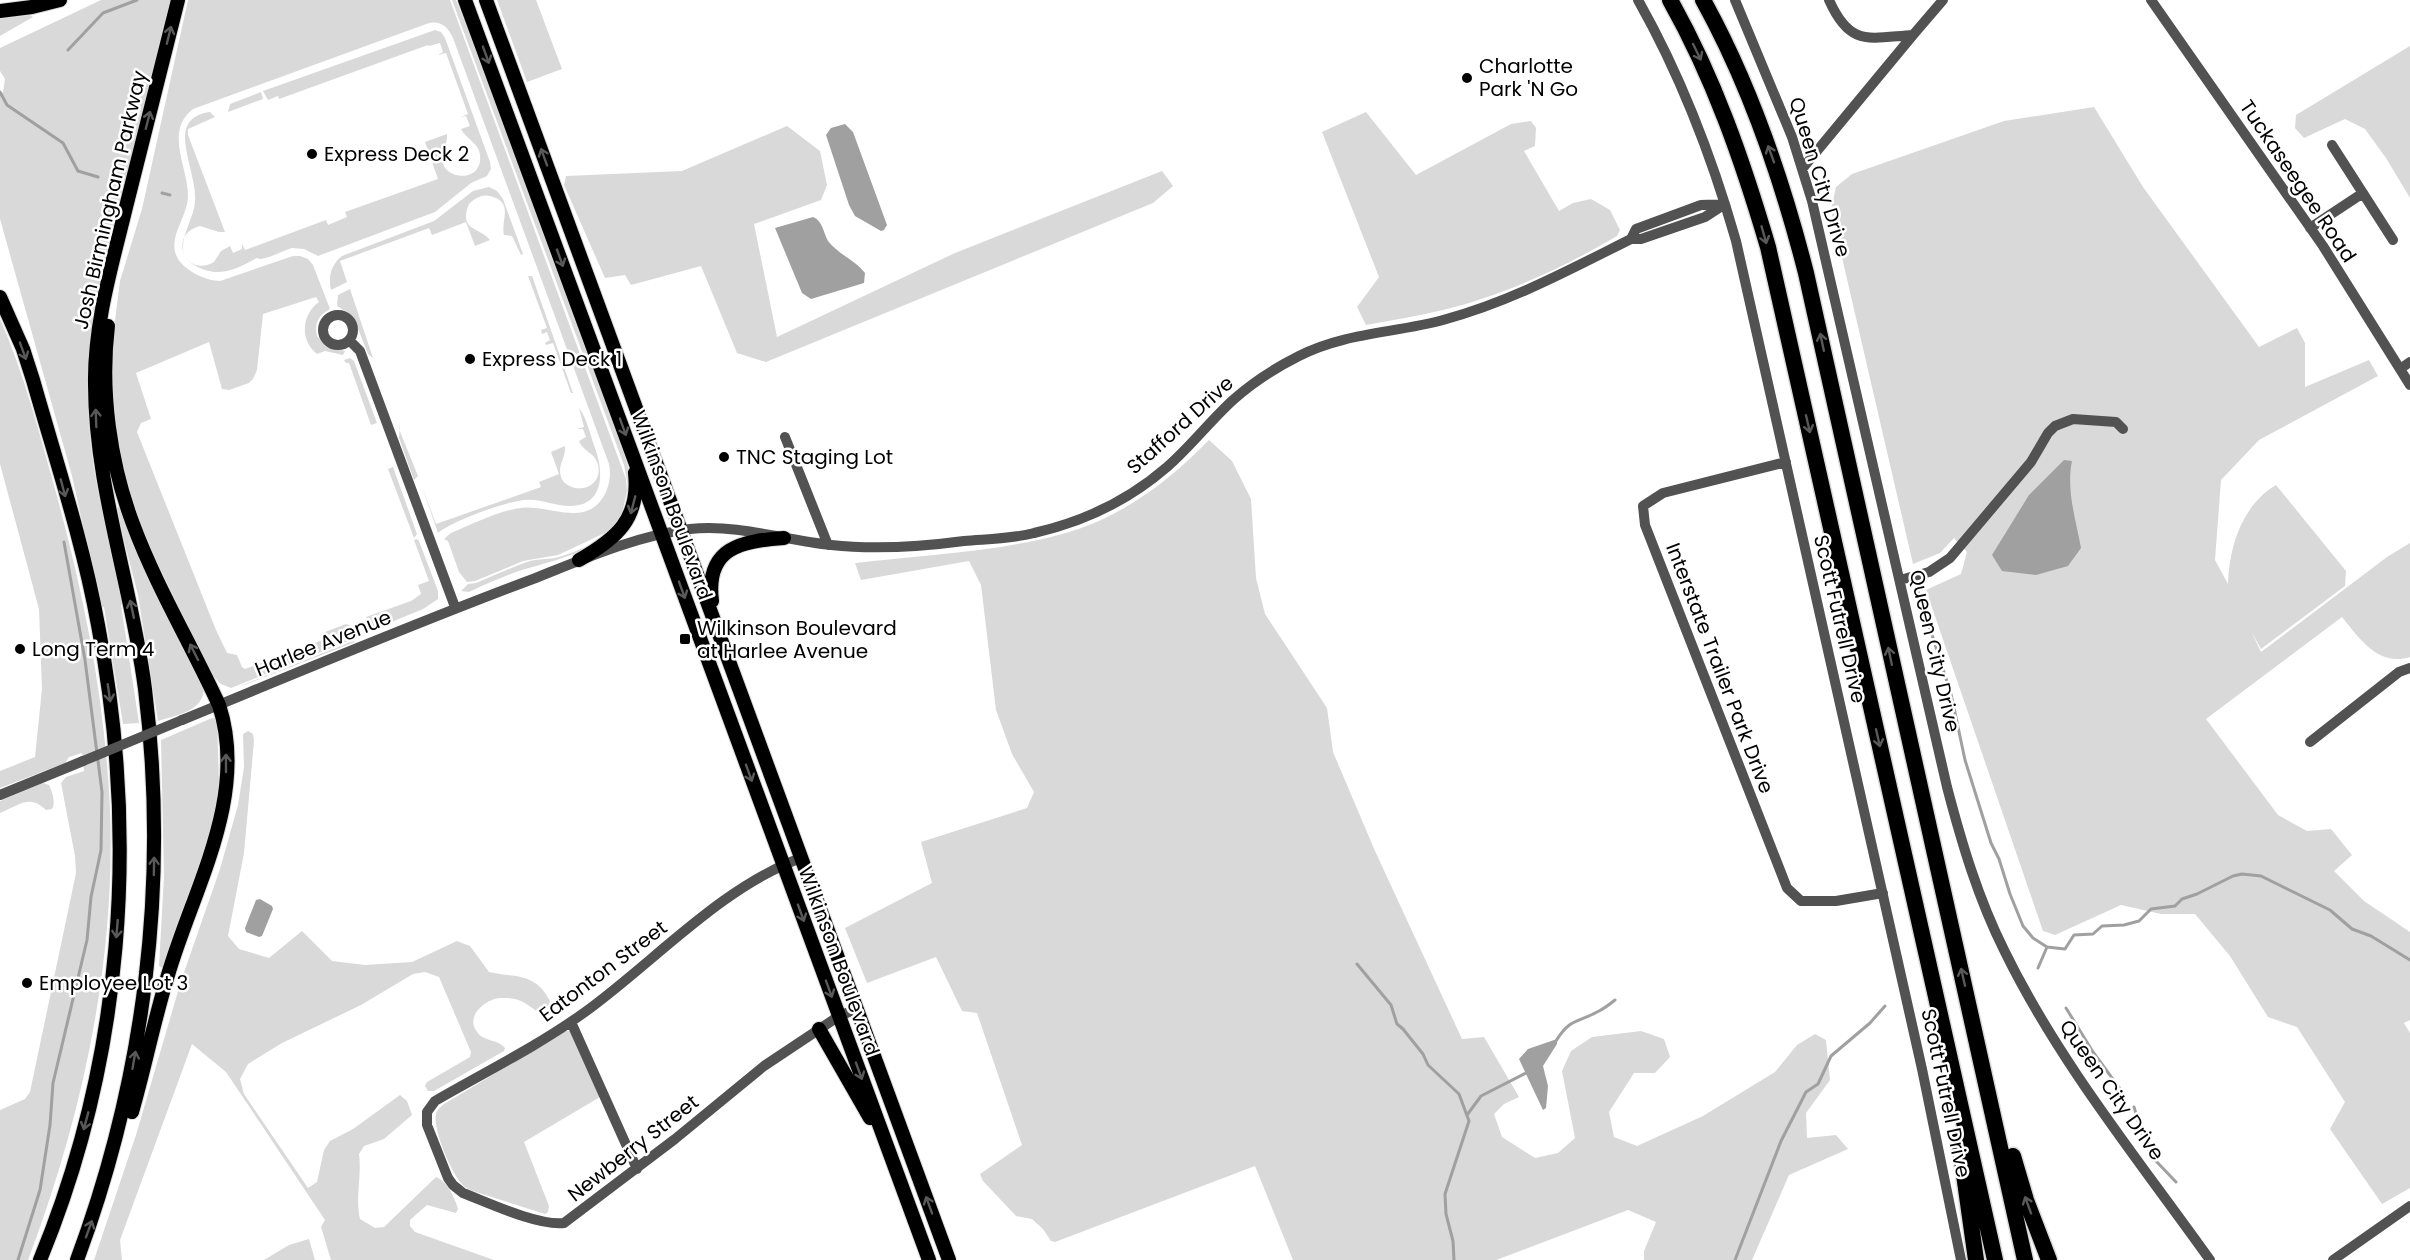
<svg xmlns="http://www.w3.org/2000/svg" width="2410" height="1260" font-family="Poppins,sans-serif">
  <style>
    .green { fill: #d9d9d9 }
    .water { fill: #a0a0a0 }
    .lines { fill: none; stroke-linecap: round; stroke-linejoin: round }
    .stream { stroke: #a0a0a0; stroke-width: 3 }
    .major-casing { stroke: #dbdbdb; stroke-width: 16 }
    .highway-casing { stroke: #dbdbdb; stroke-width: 19 }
    .minor { stroke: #525252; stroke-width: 10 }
    .major { stroke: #000; stroke-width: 14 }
    .highway { stroke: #000; stroke-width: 16 }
    .minor-bridge { stroke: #525252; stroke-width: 10 }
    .oneway { stroke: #595959 }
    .poi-dot { fill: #000; stroke: #fff; stroke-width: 2 }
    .labels { text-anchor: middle; stroke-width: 5; stroke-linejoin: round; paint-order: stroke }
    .poi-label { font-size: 20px; fill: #000; stroke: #fff; text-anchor: start }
    .street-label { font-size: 20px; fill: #000; stroke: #fff }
  </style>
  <rect width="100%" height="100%" fill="#fff"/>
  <path class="green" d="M101 0H171L99 287C87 342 85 399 92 455 98 502 112 548 123 594L124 601 121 605 139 723 123 724 104 607H101L72 476 0 219V94L3 92 5 79 0 71V48Z
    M188 0H450L626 479 627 491 622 514 609 531 558 555 523 561 475 581 467 582 459 572 448 541 444 539 451 533C473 524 498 511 521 508 550 504 588 530 606 492 610 482 611 474 609 464L453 38C448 27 441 21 429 23L193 109C164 132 188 166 188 196 188 217 167 237 177 257 183 270 206 281 220 281L293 256H300L308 259 313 265 330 309C319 315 314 323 317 336L326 347 345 351 343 355 325 351 317 354C299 340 302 314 319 302L316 297 263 314 257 370 253 379 249 383 229 390 222 389 209 342 136 373 151 419 141 423 137 432 216 630 227 653 237 655 242 667 245 669 325 639V632L346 624 351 626 355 635 353 639 231 688 221 684 211 674 133 512 124 482 112 407V344L120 281 142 209Z
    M452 0H456L480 61 619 438 630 473 629 490 624 465Z
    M497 0H536L562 69 527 82Z
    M30 15 33 17 0 36V19Z
    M435 30 441 32 445 38 490 162 491 169 487 176 471 183 435 212 318 256 304 249 292 248C282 251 272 257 261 259 256 259 259 257 253 260 233 271 217 278 194 265 169 251 194 222 195 202 197 180 181 148 186 129 189 118 200 113 210 112L215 117 188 129V135L225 232H219L200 226C167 234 185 279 214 262L221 251 230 246 233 253 242 249V244L245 250 326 220 328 225 347 217 345 212 438 179 425 142 447 134C448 148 437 154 445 168 457 182 483 177 480 155 479 143 466 139 461 129L470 126 466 116 461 117 468 114 446 53 438 55 443 52 440 43 429 46 428 45 279 99 278 96 268 100 263 91Z
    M2410 46V198L2386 158 2365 129 2345 119 2304 138 2295 128 2296 115Z
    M261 92 263 99 228 112 230 104Z
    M2094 107 2143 187 2259 347 2297 328 2305 343V387L2369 360 2378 376 2259 440 2221 480 2215 560 2228 584C2229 547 2242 505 2276 485L2346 571 2345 586 2261 649 2251 631 2261 652 2387 557 2410 543V657C2378 667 2359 638 2342 617L2206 719 2278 815 2307 831 2331 829 2352 855 2334 871 2364 901 2410 932V1020L2404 1023 2410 1033V1188L2382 1204 2330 1129 2345 1102 2297 1027 2268 1017 2230 956 2195 914H2161L2121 905 2055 935 2043 931 1926 590 1961 574 1967 552 1954 538 1940 553 1913 564 1831 210 1836 187 1852 174 2004 121Z
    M1366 112 1416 175 1511 124 1531 121 1536 128 1535 146 1524 151 1559 211 1573 203 1591 199 1610 210 1620 230 1617 236C1563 268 1504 295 1443 310 1418 316 1392 320 1366 325L1357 307 1379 277 1322 132Z
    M787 126 820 151 827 185 821 200 754 224 777 337 955 253 1162 171 1173 186 1153 203 766 362 737 353 701 266 631 285 625 275 605 278 564 185 566 176 682 171Z
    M489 187 497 191 503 199 523 254 521 255 512 236 504 235C500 221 515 202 490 196 482 194 475 198 469 204 458 231 480 227 490 240L475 246 466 222 432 235 429 228 340 261 347 282 331 290C328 276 331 265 342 256L434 221 473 191Z
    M528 276H532L573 393H571L553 343 546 345 545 343 550 340 547 332 542 334 541 330 547 328Z
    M350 289 373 358 381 364 368 354 353 316 337 306 338 295Z
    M0 319C24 373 39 432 55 489 84 594 105 700 110 809 116 962 82 1118 28 1260H0V1110L25 1099 30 1092 76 873 75 856 61 783 66 777 84 771 82 753 69 757 65 763 0 788V771L35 757 42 689 39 609 0 464Z
    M350 358 354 361 377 423 371 425 349 363H346L344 360Z
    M579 408C587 418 591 438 596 451 604 474 603 506 570 506 554 506 540 498 524 500 505 502 452 521 438 533L421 484 436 524 541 487 539 482 559 474 551 452 565 446C566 460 555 467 563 481 577 497 606 485 597 462 594 453 583 451 579 441L586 437 583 429H577L584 427Z
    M400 423 399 429 418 476 414 480 399 438Z
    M1209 440 1232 461 1251 499 1256 578 1265 614 1327 708 1333 752 1375 851 1462 1039 1484 1037 1519 1097 1504 1104 1494 1114 1502 1137 1535 1158 1558 1153 1575 1138 1562 1071 1571 1051 1592 1037 1641 1031 1664 1039 1670 1057 1655 1073H1634L1609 1112 1614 1137 1637 1146 1703 1116 1775 1072 1797 1045 1815 1034 1826 1040 1830 1080 1806 1113 1807 1138 1836 1135 1848 1149 1789 1175 1752 1260H1644V1251L1656 1222 1628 1210 1496 1260H1293L1255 1166 1055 1242 1051 1241 1043 1229 1032 1219 1016 1216 983 1181 980 1174 1022 1145 977 1013 962 1011 936 957 867 983 845 928 932 883 921 842 1027 808 1034 792 1012 754 996 710 981 585 969 561 861 580 855 563C930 554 1030 551 1099 521 1141 502 1177 473 1209 440Z
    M393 467 417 534 414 538 388 469Z
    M120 506 204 686C205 712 176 715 158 721L138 595 116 509Z
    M626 507 628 511C606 551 557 559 516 572 500 578 484 585 469 592L461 591 468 584 476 583C493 576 510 568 527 562 538 558 549 560 559 557 584 549 620 535 626 507Z
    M417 539 419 541 438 591V599L423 609 372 630 366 617 411 601 421 594 418 585 429 581 414 540Z
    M353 641 355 642 242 686 243 685Z
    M212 718 217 719 219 784 210 839 164 968H162L159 966 164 876 161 740Z
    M248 731 253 734 254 741 244 853 228 936 239 949 269 958 302 931 332 961 365 965 412 962 457 941 470 946 489 972C516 978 535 972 550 1001L547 1011 539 1013C532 1008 524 1001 515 999 509 998 497 997 492 1000 479 1005 467 1019 477 1032 484 1042 498 1039 505 1048L504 1051 434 1091H428L425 1086 427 1082 470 1057 471 1052 439 977 425 972 413 974 361 1005 282 1043 248 1064 240 1079 244 1094 308 1188 317 1182 324 1150 330 1141 353 1129 400 1095 407 1101 412 1115 384 1139 364 1146 359 1154C362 1176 355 1197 360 1219L375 1228 384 1227 436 1177C447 1181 455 1198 458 1209L456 1213 427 1205 410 1220V1226L415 1232 494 1260H331L321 1227 325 1220 226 1072 192 1044 120 1240 122 1260H94L136 1135 181 981 220 869 238 805 244 767 243 734Z
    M43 783 49 785C52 791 56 803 52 809L46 810C29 794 20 805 0 813V801Z
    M566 1031H571L600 1097 524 1142 549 1206 548 1212 545 1214 473 1191C468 1189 464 1187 461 1183 451 1172 430 1124 437 1111 439 1108 442 1106 444 1104Z
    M309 1239 315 1260H264L289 1245Z"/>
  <path class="water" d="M845 124 853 132 887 225 884 230 881 231 855 216 849 205 826 135 831 128Z
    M813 217C823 221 823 232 828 241 838 254 855 260 865 273L864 283 811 299 802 293 775 228Z
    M2064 460 2072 461C2066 490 2076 520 2081 548L2068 566 2036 575 2002 571 1992 555 2029 495Z
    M260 899 272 906 273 909 262 936 259 937 246 932 245 928 256 900Z
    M1557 1039V1044L1543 1066 1548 1086 1546 1108 1543 1110 1519 1059 1528 1049Z"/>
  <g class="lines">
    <path class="stream" d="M68 50 103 13 137 0
      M0 92 7 105 63 143 78 171 98 177
      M162 193 170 195
      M1917 588 1951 694 1965 760 1991 843 1999 859 2010 894 2023 926 2033 938 2047 947 2065 949 2074 935 2093 934 2102 926 2124 925 2139 921 2151 909 2175 906 2182 899 2197 894 2233 876 2242 874 2261 876 2330 910 2352 929 2371 936 2410 960
      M1357 964 1391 1005 1397 1024 1403 1029 1423 1054 1428 1065 1459 1094 1469 1121 1445 1194 1446 1214 1453 1241 1454 1260
      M2038 968 2047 947
      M2066 1008 2093 1052 2123 1093
      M1556 1041C1571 1017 1578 1023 1599 1011 1605 1008 1610 1004 1615 1000
      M2134 1107 2145 1144 2156 1161 2176 1182
      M1467 1115 1481 1096 1528 1072
      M18 1260 40 1190 50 1125 53 1083 87 940 91 897 101 850 102 792 85 660 64 542
      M1735 1260 1781 1141 1806 1092 1818 1084 1831 1056 1870 1023 1885 1006"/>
    <defs>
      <path id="major" d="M465 0 929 1260
        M486 0 949 1260
        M0 11 32 7 60 0
        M0 297 23 349 33 380C56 461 83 542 98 625 139 838 123 1059 40 1260
        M108 326C100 391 110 463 133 524 156 586 191 644 219 705 249 797 193 889 168 975 154 1020 145 1067 132 1112
        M579 560C616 539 640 519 635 473
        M712 601C705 547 742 541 784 538
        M819 1029 870 1118
        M77 1260C145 1077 169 883 145 689 132 586 95 488 95 384 94 324 112 265 126 207 144 138 161 69 178 0"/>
      <path id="highway" d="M1670 0C1714 78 1743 162 1768 247L1995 1260
        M1703 0C1750 85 1782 179 1806 273L2025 1260
        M1959 1139 1976 1260
        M2013 1156 2026 1200 2049 1260"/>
    </defs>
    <use href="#major" class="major-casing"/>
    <use href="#highway" class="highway-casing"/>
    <path class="minor" d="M1638 0C1681 76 1712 157 1736 241L1922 1069 1961 1260
      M1735 0 1792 137 1812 201 1947 787C1962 844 1978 898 2004 950 2058 1061 2138 1159 2210 1260
      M1829 0C1850 47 1868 38 1913 35L1943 0
      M2151 0 2323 246 2410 385
      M2332 145 2393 240
      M1802 169 1913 35
      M1725 204 1705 217 1641 239H1631L1636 229 1701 205Z
      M2310 228 2363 193
      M323 330a15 15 0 1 1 30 0a15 15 0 1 1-30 0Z
      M349 340 360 351 455 607
      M2400 369 2410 362
      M785 437 828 545
      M1786 462 1663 493 1643 506 1645 525 1787 888 1801 901H1836L1883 893
      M1900 580 1929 572 1950 558 2031 462 2048 433 2055 426 2073 419 2116 422 2123 429
      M182 720C299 672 415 623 533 579 581 560 638 535 690 529 738 524 784 540 831 545 876 550 919 547 964 541 987 539 1011 539 1034 533 1083 522 1129 500 1167 467 1191 446 1210 421 1233 400 1253 382 1275 368 1299 356 1343 333 1395 333 1443 320 1510 302 1569 270 1631 239
      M2310 742 2399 672 2410 668
      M0 795 83 761
      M801 858C721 887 653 963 585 1012 538 1046 485 1072 435 1101L427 1112V1125L448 1178 453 1185 463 1193C489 1203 538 1226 564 1223L675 1139 764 1066 839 1016 857 1009
      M571 1022 637 1169
      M2333 1260 2410 1206"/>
    <use href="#major" class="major"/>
    <use href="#highway" class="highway"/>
    <path class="minor-bridge" d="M83 761 182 720"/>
  </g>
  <defs><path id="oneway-shaft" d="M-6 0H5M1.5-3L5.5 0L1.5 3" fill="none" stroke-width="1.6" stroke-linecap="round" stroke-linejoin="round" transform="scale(1.5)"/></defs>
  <g class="oneway">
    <use href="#oneway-shaft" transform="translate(169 35) rotate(-76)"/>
    <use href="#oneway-shaft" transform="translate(1697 52) rotate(64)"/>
    <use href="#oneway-shaft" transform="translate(486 55) rotate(70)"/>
    <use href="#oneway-shaft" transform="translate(148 120) rotate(-76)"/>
    <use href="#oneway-shaft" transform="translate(1771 154) rotate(-110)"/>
    <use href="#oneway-shaft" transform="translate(544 157) rotate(-110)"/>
    <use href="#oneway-shaft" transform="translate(1764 235) rotate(74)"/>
    <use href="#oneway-shaft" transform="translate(560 258) rotate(70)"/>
    <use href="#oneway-shaft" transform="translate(1822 342) rotate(-102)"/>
    <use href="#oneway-shaft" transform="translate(23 351) rotate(70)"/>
    <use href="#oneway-shaft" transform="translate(96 418) rotate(-92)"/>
    <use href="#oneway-shaft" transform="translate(1808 424) rotate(77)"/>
    <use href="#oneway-shaft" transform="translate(623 427) rotate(70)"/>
    <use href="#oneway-shaft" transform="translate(63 488) rotate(75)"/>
    <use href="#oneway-shaft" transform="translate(633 505) rotate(105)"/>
    <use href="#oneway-shaft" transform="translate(682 590) rotate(70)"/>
    <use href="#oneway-shaft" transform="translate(132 609) rotate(-102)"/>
    <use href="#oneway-shaft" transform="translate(194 652) rotate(-117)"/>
    <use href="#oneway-shaft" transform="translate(1890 656) rotate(-102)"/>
    <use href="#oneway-shaft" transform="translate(109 693) rotate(82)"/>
    <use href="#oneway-shaft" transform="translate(1878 738) rotate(77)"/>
    <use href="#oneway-shaft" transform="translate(226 763) rotate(-90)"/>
    <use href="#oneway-shaft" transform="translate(749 773) rotate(70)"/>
    <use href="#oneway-shaft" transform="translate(154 866) rotate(-89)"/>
    <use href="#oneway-shaft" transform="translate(801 913) rotate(70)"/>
    <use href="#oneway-shaft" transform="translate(117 929) rotate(95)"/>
    <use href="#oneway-shaft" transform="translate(1963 977) rotate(-103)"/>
    <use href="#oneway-shaft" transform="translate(829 989) rotate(70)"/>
    <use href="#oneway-shaft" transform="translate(134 1060) rotate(-80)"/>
    <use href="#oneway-shaft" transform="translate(859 1071) rotate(70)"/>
    <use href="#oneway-shaft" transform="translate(86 1121) rotate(105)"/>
    <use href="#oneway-shaft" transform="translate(929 1205) rotate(-110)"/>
    <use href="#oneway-shaft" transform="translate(2028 1205) rotate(-110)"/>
    <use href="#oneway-shaft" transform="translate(89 1229) rotate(-70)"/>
  </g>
  <g class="poi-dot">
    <circle cx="1467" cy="78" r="6"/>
    <circle cx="312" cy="154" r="6"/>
    <circle cx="470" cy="359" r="6"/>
    <circle cx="724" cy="457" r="6"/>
    <rect x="679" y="633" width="12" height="12" rx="3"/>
    <circle cx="20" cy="649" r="6"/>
    <circle cx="27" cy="983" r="6"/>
  </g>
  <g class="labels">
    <g class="poi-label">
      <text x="1479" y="73">Charlotte<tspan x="1479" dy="23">Park 'N Go</tspan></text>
      <text x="324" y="161">Express Deck 2</text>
      <text x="482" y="366">Express Deck 1</text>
      <text x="736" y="464">TNC Staging Lot</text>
      <text x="697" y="635">Wilkinson Boulevard<tspan x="697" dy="23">at Harlee Avenue</tspan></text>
      <text x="32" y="656">Long Term 4</text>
      <text x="39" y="990">Employee Lot 3</text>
    </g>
    <g class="street-label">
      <text transform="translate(1820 177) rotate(73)" y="7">Queen City Drive</text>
      <text transform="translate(2298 181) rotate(56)" y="7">Tuckaseegee Road</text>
      <text transform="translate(110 200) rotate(-77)" y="7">Josh Birmingham Parkway</text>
      <text transform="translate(1180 425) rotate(-42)" y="7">Stafford Drive</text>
      <text transform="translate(672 505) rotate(70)" y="7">Wilkinson Boulevard</text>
      <text transform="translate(1840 619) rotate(77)" y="7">Scott Futrell Drive</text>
      <text transform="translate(323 643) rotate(-22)" y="7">Harlee Avenue</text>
      <text transform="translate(1935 651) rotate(77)" y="7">Queen City Drive</text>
      <text transform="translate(1720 668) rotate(69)" y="7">Interstate Trailer Park Drive</text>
      <text transform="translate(839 961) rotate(70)" y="7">Wilkinson Boulevard</text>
      <text transform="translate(603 971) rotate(-37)" y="7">Eatonton Street</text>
      <text transform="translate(2112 1090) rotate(55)" y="7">Queen City Drive</text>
      <text transform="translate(1946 1093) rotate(78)" y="7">Scott Futrell Drive</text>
      <text transform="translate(633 1148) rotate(-38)" y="7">Newberry Street</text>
    </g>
  </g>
</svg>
